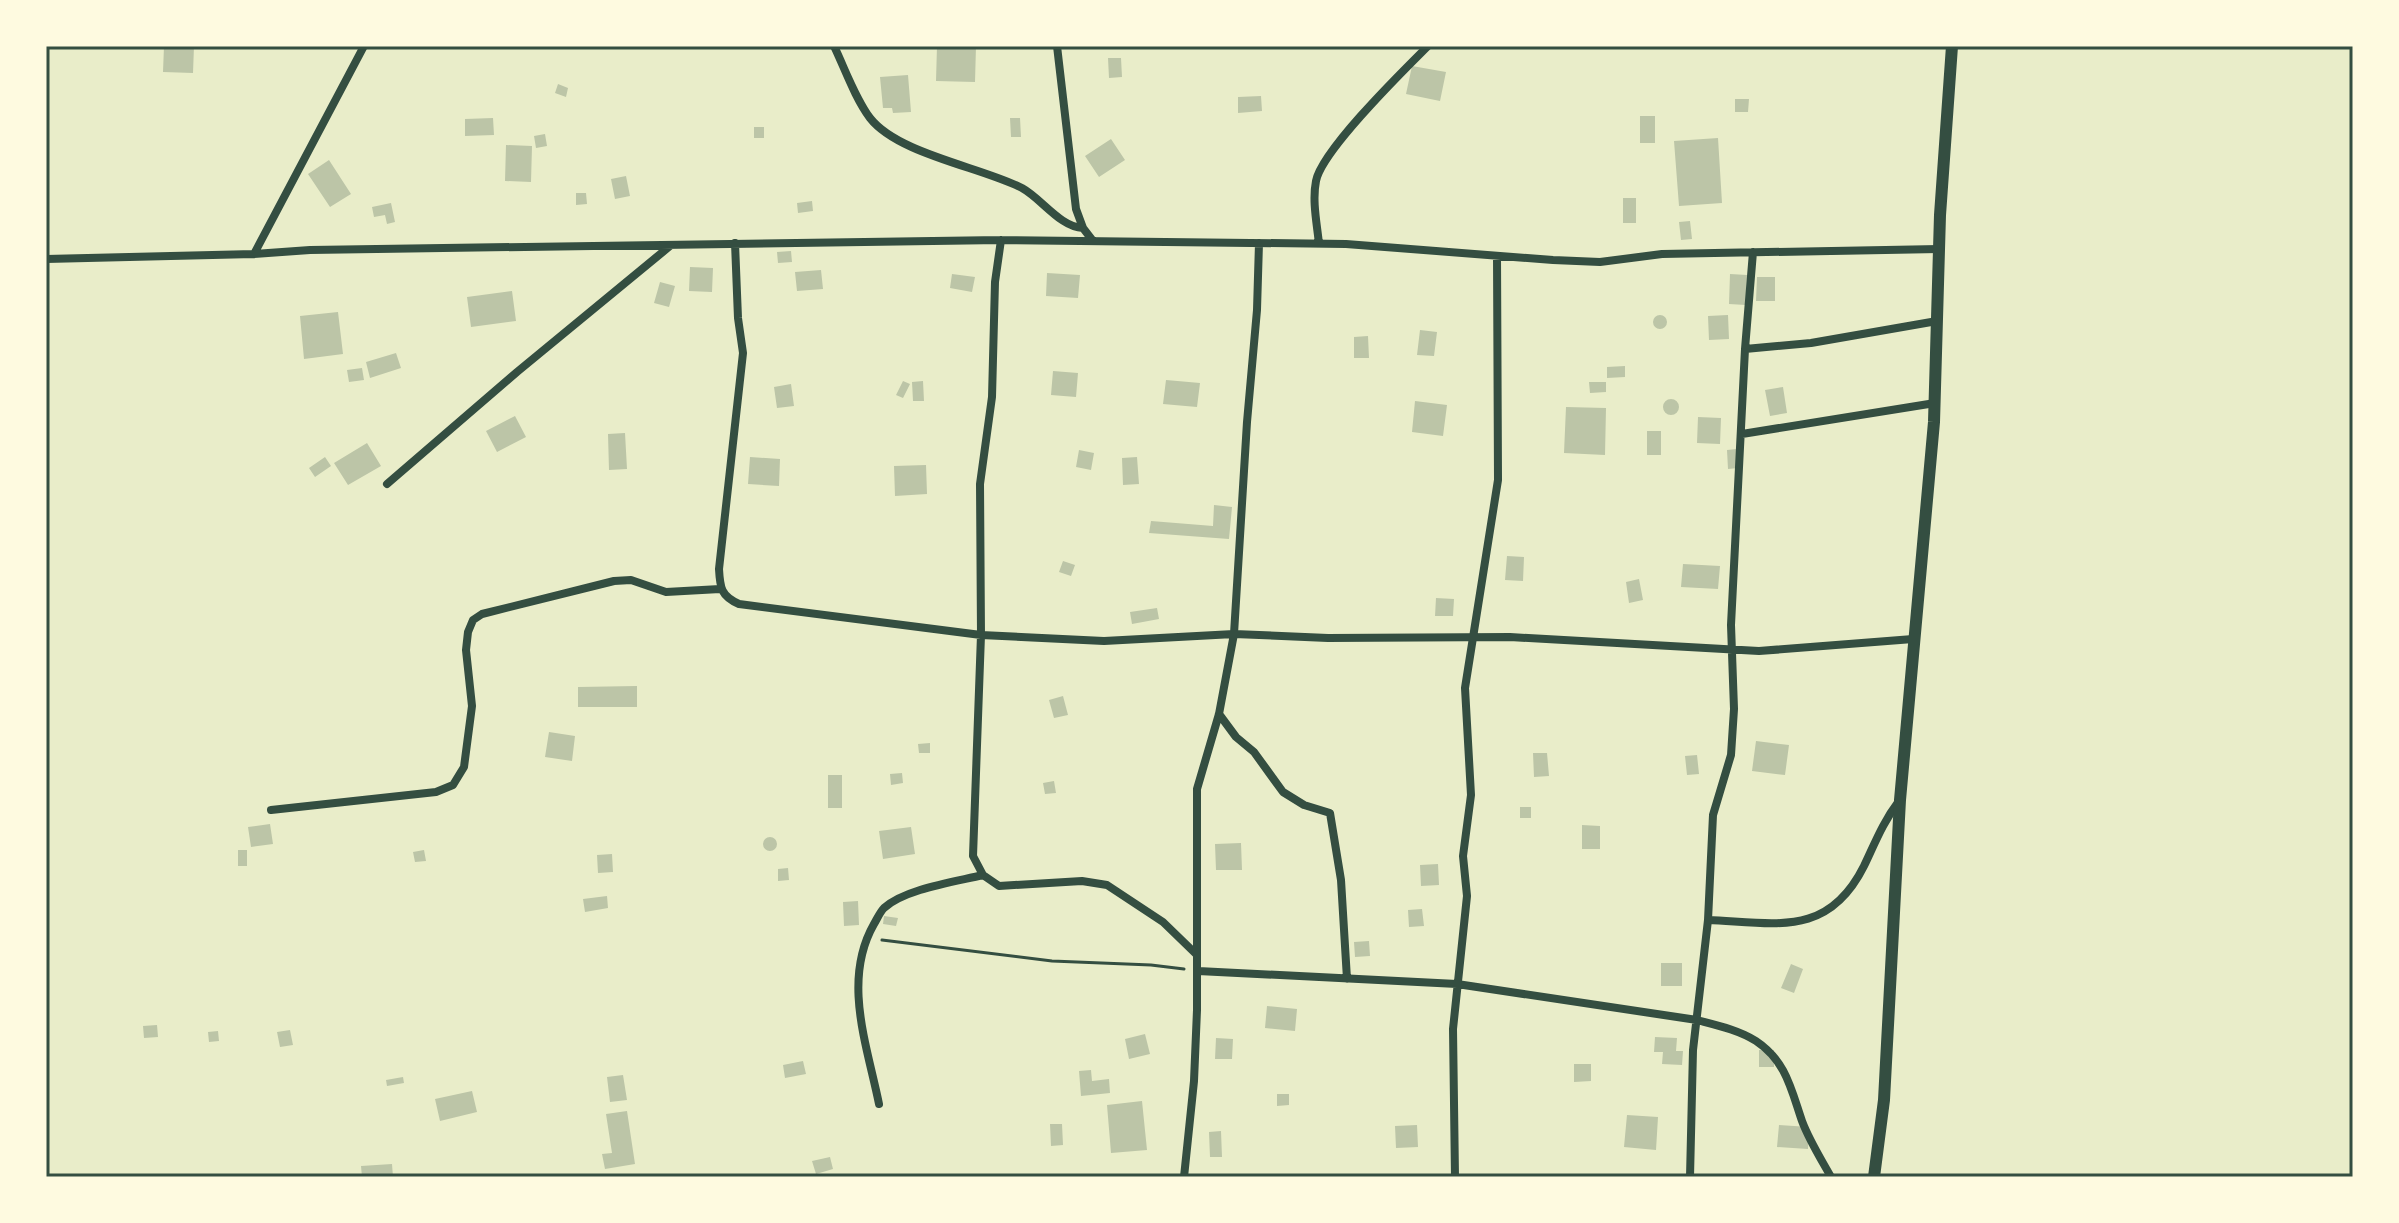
<svg xmlns="http://www.w3.org/2000/svg" width="2399" height="1223" font-family="'Titillium Web',sans-serif">
  <style>
    .building { fill: #bcc5a7 }
    .lines { fill: none; stroke-linecap: round; stroke-linejoin: round }
    .path { stroke: #344e41; stroke-width: 3 }
    .minor { stroke: #344e41; stroke-width: 8 }
    .tertiary { stroke: #344e41; stroke-width: 12 }
    .neatline { fill: none; stroke: #344e41; stroke-width: 3 }
  </style>
  <rect width="100%" height="100%" fill="#e9edc9"/>
  <path class="building" d="M164 46H194L193 73 163 72Z
    M937 46H976L975 82 936 81Z
    M1108 58H1121L1122 77 1109 78Z
    M1412 66 1446 72 1440 101 1406 94Z
    M908 75 911 112 893 113 892 108H883L880 77Z
    M558 84 568 88 566 97 555 93Z
    M1261 96 1262 111 1238 113V97Z
    M1735 99H1749L1748 112H1735Z
    M1640 116H1655V143H1640Z
    M493 118 494 135 465 136V119Z
    M1010 118H1020L1021 137H1011Z
    M754 127H764V138H754Z
    M545 134 547 146 536 148 534 136Z
    M1718 138 1722 203 1679 206 1674 141Z
    M1111 139 1125 160 1099 177 1085 156Z
    M506 145 532 146 531 182 505 181Z
    M329 160 351 194 330 207 308 174Z
    M626 176 630 196 615 199 611 179Z
    M576 193H586L587 204 576 205Z
    M1623 198H1636V223H1623Z
    M812 201 813 211 798 213 797 203Z
    M391 203 395 222 387 224 385 215 374 217 372 207Z
    M1690 221 1692 239 1681 240 1679 222Z
    M791 251 792 262 778 263 777 252Z
    M690 267 713 268 712 292 689 291Z
    M821 270 823 289 797 291 795 272Z
    M1047 273 1080 275 1078 298 1046 296Z
    M952 274 975 277 972 292 950 288Z
    M1730 274 1747 275 1746 305 1729 304Z
    M1757 277H1775V301H1756Z
    M660 282 675 286 669 307 654 303Z
    M512 291 516 321 471 327 467 297Z
    M338 312 343 354 304 359 300 316Z
    M1653 322a7 7 0 1 1 14 0a7 7 0 1 1-14 0Z
    M1728 315 1729 339 1709 340 1708 316Z
    M1420 330 1437 332 1434 356 1417 355Z
    M1368 336 1369 358H1354V337Z
    M396 353 401 368 370 378 366 362Z
    M1625 366V377L1607 378V367Z
    M362 368 364 380 349 382 347 370Z
    M1053 371 1078 373 1076 397 1051 395Z
    M1166 380 1200 383 1197 407 1163 404Z
    M903 381 910 384 903 398 896 395Z
    M923 381 924 401H913L912 382Z
    M1589 382H1606V392L1590 393Z
    M791 384 794 406 777 408 774 387Z
    M1783 387 1787 413 1770 416 1765 390Z
    M1663 407a8 8 0 1 1 16 0a8 8 0 1 1-16 0Z
    M1415 401 1447 405 1443 436 1412 432Z
    M1566 407 1606 408 1605 455 1564 453Z
    M515 416 526 437 497 452 486 431Z
    M1698 417 1721 418 1720 444 1697 443Z
    M1647 431H1661V455H1647Z
    M625 433 627 469 609 470 608 434Z
    M367 443 381 466 348 485 334 463Z
    M1737 449 1738 468 1728 469 1727 450Z
    M1079 450 1094 453 1091 470 1076 467Z
    M325 457 331 466 315 477 309 468Z
    M750 457 780 459 779 486 748 484Z
    M1137 457 1139 484 1123 485 1122 458Z
    M926 465 927 494 895 496 894 466Z
    M1214 505 1232 507 1229 539 1149 533 1151 521 1213 526Z
    M1507 556 1524 557 1523 581 1505 580Z
    M1063 561 1075 565 1071 576 1059 572Z
    M1683 564 1720 566 1718 589 1681 587Z
    M1639 579 1643 600 1629 603 1626 582Z
    M1436 598 1454 599 1453 616H1435Z
    M1157 608 1159 619 1132 624 1130 612Z
    M637 686V707H578V687Z
    M1063 696 1068 715 1054 718 1049 700Z
    M549 732 575 736 572 761 545 757Z
    M1756 741 1789 745 1785 775 1752 771Z
    M930 743V753H919L918 744Z
    M1533 753H1547L1549 776 1534 777Z
    M1697 755 1699 774 1687 775 1685 756Z
    M902 773 903 783 891 785 890 774Z
    M828 775H842V808H828Z
    M1054 781 1056 793 1045 794 1043 783Z
    M1520 807H1531V818H1520Z
    M270 824 273 844 251 847 248 827Z
    M1582 825 1600 826V849H1582Z
    M911 827 915 854 883 859 879 831Z
    M763 844a7 7 0 1 1 14 0a7 7 0 1 1-14 0Z
    M1241 843 1242 870H1216L1215 844Z
    M238 850H247V866H238Z
    M424 850 426 861 415 862 413 852Z
    M612 854 613 872 598 873 597 855Z
    M1438 864 1439 885 1421 886 1420 865Z
    M788 868 789 880 778 881V869Z
    M607 896 608 908 585 912 583 899Z
    M858 901 859 925 844 926 843 902Z
    M1422 909 1424 926 1409 927 1408 910Z
    M884 916 898 918 896 926 883 924Z
    M1369 941 1370 956 1355 957 1354 942Z
    M1661 963H1682V986H1661Z
    M1791 964 1803 969 1794 993 1781 988Z
    M1267 1006 1297 1009 1295 1031 1265 1028Z
    M157 1025 158 1037 144 1038 143 1026Z
    M290 1030 293 1045 280 1047 277 1032Z
    M218 1031 219 1041 209 1042 208 1032Z
    M1145 1034 1150 1054 1129 1059 1125 1039Z
    M1655 1037 1677 1038 1676 1051H1683L1682 1065 1662 1064 1663 1052H1654Z
    M1216 1038 1233 1039 1232 1059H1215Z
    M1759 1050H1774V1067H1759Z
    M803 1061 806 1074 785 1078 783 1065Z
    M1574 1064H1591V1081L1574 1082Z
    M1091 1070 1092 1081 1109 1079 1110 1093 1081 1096 1079 1071Z
    M623 1075 627 1100 610 1102 607 1077Z
    M403 1077 404 1083 387 1086 386 1080Z
    M472 1091 477 1112 440 1121 435 1099Z
    M1277 1094H1289V1105L1277 1106Z
    M1142 1101 1147 1150 1111 1153 1107 1105Z
    M627 1111 635 1164 605 1169 602 1154 612 1153 606 1114Z
    M1627 1115 1658 1117 1656 1150 1624 1147Z
    M1050 1124H1062L1063 1145 1051 1146Z
    M1417 1125 1418 1147 1396 1148 1395 1126Z
    M1779 1125 1809 1127 1808 1149 1777 1147Z
    M1221 1131 1222 1157H1210L1209 1132Z
    M830 1157 833 1169 816 1174 812 1161Z
    M392 1164 393 1177H362L361 1166Z"/>
  <g class="lines">
    <path class="path" d="M882 940 1052 961 1151 965 1184 969"/>
    <path class="minor" d="M834 46C845 69 855 98 870 118 898 154 981 167 1022 188 1042 199 1060 227 1083 228
      M1057 46 1076 209 1083 228 1093 241
      M1001 240 995 282 992 397 980 484 981 635 973 856 983 875 999 886 1082 881 1107 885 1163 922 1196 954
      M735 243 738 318 743 353 719 569C720 588 721 596 739 604L981 635 1104 641 1234 634 1328 638 1510 637 1759 651 1913 639
      M1319 244C1317 224 1312 201 1316 181 1322 150 1403 71 1428 46
      M254 254 364 46
      M46 259 254 254 310 250 1001 240 1346 244 1553 260 1600 262 1662 254 1939 249
      M1745 349 1811 343 1937 321
      M1742 434 1935 403
      M387 484 517 372 670 246
      M1219 714 1236 737 1254 752 1283 792 1304 805 1330 813 1341 880 1347 979
      M271 810 436 792 453 785 464 767 472 706 466 650 468 632 473 620 482 614 614 581 631 580 666 592 720 589
      M1708 920C1776 923 1828 938 1864 866 1875 843 1883 822 1899 801
      M1198 971 1457 984 1697 1020C1716 1025 1739 1030 1756 1041 1786 1061 1791 1089 1802 1121 1809 1140 1821 1159 1831 1177
      M879 1104C867 1045 842 980 874 924 877 919 880 912 884 908 905 889 954 882 983 875
      M1184 1177 1194 1081 1197 1010V789L1219 714 1234 634 1247 422 1257 310 1259 243
      M1455 1177 1453 1029 1467 896 1463 856 1471 795 1465 688 1498 480 1497 256
      M1690 1177 1693 1050 1708 920 1713 815 1731 755 1734 709 1731 625 1745 349 1753 252"/>
    <path class="tertiary" d="M1874 1177 1884 1100 1900 800 1934 422 1940 215 1952 46"/>
  </g>
  <rect width="2399" height="1223" fill="none" stroke="#fefae0" stroke-width="96"/>
  <rect x="48" y="48" width="2303" height="1127" class="neatline"/>
</svg>
